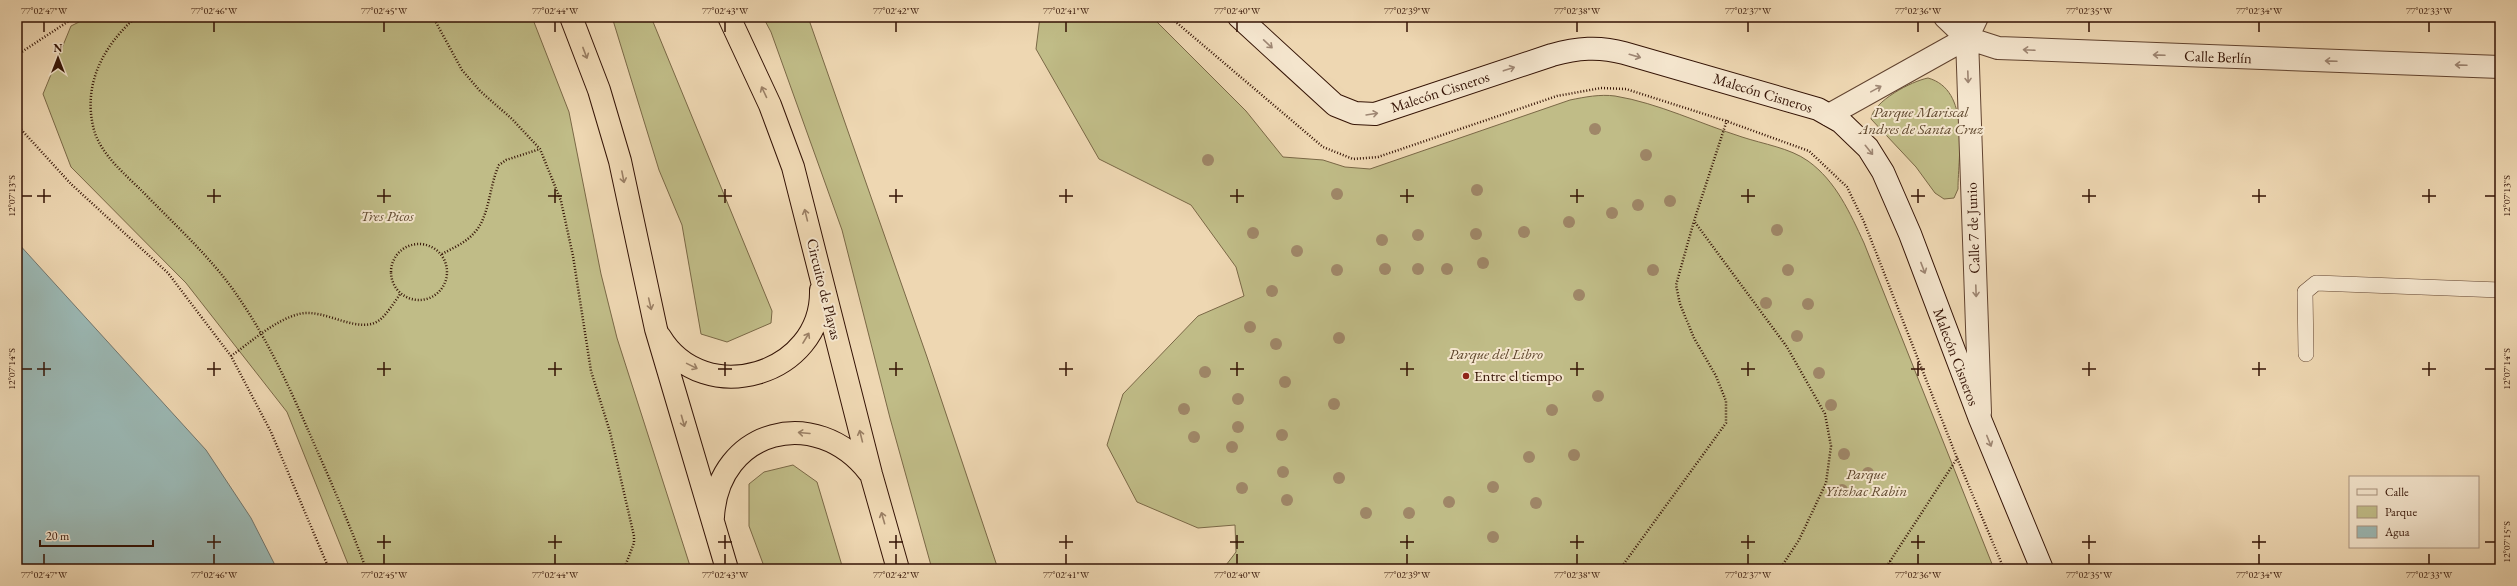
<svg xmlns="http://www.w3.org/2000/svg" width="2517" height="586" font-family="'EB Garamond',serif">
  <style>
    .green { fill: #c0bc87; stroke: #7a6846 }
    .water { fill: #9bb8b4; stroke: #72766e }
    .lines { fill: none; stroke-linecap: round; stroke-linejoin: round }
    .lane-casing { stroke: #624430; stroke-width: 16 }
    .street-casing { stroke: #624430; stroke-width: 24 }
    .secondary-casing { stroke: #341305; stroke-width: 24 }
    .highway-casing { stroke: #341305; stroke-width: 24 }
    .path { stroke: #341305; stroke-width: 2.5; stroke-dasharray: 1 2; stroke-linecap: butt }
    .lane { stroke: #f4e5cd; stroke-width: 15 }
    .street { stroke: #f4e5cd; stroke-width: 22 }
    .secondary { stroke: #f4e5cd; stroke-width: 22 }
    .highway { stroke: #eed7b2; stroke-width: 22 }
    .tree { fill: #9f8768 }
    .oneway { stroke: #9e8673 }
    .oneway2 { stroke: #9a7f64 }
    .ticks { fill: none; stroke: #341305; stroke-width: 1.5 }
    .poi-dot { fill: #8f2418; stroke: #f4e5cd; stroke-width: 1.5 }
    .labels { text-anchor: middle; stroke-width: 4; stroke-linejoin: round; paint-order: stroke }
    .street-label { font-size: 15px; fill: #341305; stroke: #f4e5cd }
    .park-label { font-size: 15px; font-style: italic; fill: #5e462c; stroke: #f4e5cd }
    .poi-label { font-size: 15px; fill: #341305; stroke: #f4e5cd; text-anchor: start }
    .neatline { fill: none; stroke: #341305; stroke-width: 1.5 }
    .ticks-label { font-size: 10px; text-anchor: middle; fill: #341305 }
  </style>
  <rect width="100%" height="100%" fill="#eed7b2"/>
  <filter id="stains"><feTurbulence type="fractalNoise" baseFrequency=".005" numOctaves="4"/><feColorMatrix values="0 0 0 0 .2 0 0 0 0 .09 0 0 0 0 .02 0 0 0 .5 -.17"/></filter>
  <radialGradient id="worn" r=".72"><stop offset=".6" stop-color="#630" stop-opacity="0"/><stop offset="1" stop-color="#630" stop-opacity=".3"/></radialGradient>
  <path class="green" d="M89 17H532L569 112 601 274 617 338 691 569H350L287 412 186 283 71 167 43 94 71 26Z
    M612 17H651L772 311 771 323 727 342 701 334 682 225 659 170Z
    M763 17H808L927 357 998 569H932L890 418 842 230 771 32Z
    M1040 17H1152L1246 111 1283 157 1323 160 1345 167 1370 169 1570 100C1585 97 1600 94 1615 96 1658 103 1701 124 1742 137 1763 144 1790 148 1808 161 1836 181 1850 213 1864 243L1994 569H1223L1236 552 1235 525 1198 528 1137 502 1107 445 1123 394 1198 316 1244 296 1236 267 1191 205 1099 159 1036 49Z
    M1928 78C1971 90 1958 154 1958 189L1954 198 1944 199 1935 193 1916 167 1871 119C1873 101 1912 81 1928 78Z
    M793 465 817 482 843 569H765L749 526V484L764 472Z"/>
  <path class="water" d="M17 242 206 450 251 518 277 569H17Z"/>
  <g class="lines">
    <defs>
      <path id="lane" d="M2306 354 2305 292 2316 283 2500 290"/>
      <path id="street" d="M1945 17 1967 38 1998 48 2500 67
        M1977 17 1967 38 1980 413
        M1829 115 1967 38"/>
      <path id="secondary" d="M1239 17 1335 105 1355 113 1375 114 1552 55C1577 48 1599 46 1624 53L1818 109 1841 122 1868 148 1883 172 1910 234 1980 419 2042 569"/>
      <path id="highway" d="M571 17 599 90 620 161 656 329 727 569
        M729 17 770 105 793 167 871 474 898 569
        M660 337C704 410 823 375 821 290
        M713 517C718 429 816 404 869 472"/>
    </defs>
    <use href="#lane" class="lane-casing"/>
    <use href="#street" class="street-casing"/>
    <use href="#secondary" class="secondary-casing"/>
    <use href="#highway" class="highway-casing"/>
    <path class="path" d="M136 17C103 46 82 85 94 130 101 155 126 175 144 193 173 223 204 251 229 284 264 331 289 386 312 439 331 482 350 525 366 569
      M433 17 462 70 480 91 512 119 540 149 561 201 573 256 591 371 610 432 634 536V543L624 569
      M1170 17 1323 147 1353 159 1378 157 1557 96 1601 88 1626 89 1726 121 1809 151 1847 187 1864 222 1957 458 2004 569
      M17 55 75 17
      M1727 120 1694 221 1787 347 1825 414 1831 446 1826 483 1799 540 1780 569
      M17 125 71 184 168 273 231 356 271 432 329 569
      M391 272a28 28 0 1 1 56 0a28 28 0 1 1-56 0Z
      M442 254C453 248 467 242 475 232 490 215 489 186 499 165L506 160 540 149
      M231 356C251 342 275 320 299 314 325 307 361 338 382 318 389 311 395 301 401 293
      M1890 561 1894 569
      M1620 569 1726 423V401L1716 376 1694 338 1680 304 1676 285 1694 221
      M1885 569 1958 457"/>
    <use href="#lane" class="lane"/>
    <use href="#street" class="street"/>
    <use href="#secondary" class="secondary"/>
    <use href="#highway" class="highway"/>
  </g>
  <g class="tree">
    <circle cx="1595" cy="129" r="6"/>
    <circle cx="1646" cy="155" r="6"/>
    <circle cx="1208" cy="160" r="6"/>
    <circle cx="1477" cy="190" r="6"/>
    <circle cx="1337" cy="194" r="6"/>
    <circle cx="1670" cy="201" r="6"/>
    <circle cx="1638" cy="205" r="6"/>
    <circle cx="1612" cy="213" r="6"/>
    <circle cx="1569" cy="222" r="6"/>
    <circle cx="1777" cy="230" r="6"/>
    <circle cx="1524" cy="232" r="6"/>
    <circle cx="1253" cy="233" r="6"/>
    <circle cx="1476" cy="234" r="6"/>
    <circle cx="1418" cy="235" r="6"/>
    <circle cx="1382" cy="240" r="6"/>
    <circle cx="1297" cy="251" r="6"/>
    <circle cx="1483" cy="263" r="6"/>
    <circle cx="1385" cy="269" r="6"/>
    <circle cx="1418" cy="269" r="6"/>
    <circle cx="1447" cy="269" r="6"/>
    <circle cx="1337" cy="270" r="6"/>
    <circle cx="1653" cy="270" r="6"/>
    <circle cx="1788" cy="270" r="6"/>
    <circle cx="1272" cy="291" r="6"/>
    <circle cx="1579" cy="295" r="6"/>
    <circle cx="1766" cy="303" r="6"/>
    <circle cx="1808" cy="304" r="6"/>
    <circle cx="1250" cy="327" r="6"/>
    <circle cx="1797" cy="336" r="6"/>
    <circle cx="1339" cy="338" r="6"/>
    <circle cx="1276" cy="344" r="6"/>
    <circle cx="1205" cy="372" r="6"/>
    <circle cx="1819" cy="373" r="6"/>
    <circle cx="1285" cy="382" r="6"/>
    <circle cx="1598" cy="396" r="6"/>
    <circle cx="1238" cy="399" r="6"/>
    <circle cx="1334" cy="404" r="6"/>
    <circle cx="1831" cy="405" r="6"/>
    <circle cx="1184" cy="409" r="6"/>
    <circle cx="1552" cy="410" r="6"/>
    <circle cx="1238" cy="427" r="6"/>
    <circle cx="1282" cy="435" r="6"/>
    <circle cx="1194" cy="437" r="6"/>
    <circle cx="1232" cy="447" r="6"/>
    <circle cx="1844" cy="454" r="6"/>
    <circle cx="1574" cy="455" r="6"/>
    <circle cx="1529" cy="457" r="6"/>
    <circle cx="1283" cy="472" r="6"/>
    <circle cx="1868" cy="473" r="6"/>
    <circle cx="1339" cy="478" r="6"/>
    <circle cx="1493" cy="487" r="6"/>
    <circle cx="1242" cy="488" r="6"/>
    <circle cx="1842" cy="490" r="6"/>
    <circle cx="1287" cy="500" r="6"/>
    <circle cx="1449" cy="502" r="6"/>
    <circle cx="1536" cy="503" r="6"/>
    <circle cx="1366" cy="513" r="6"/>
    <circle cx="1409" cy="513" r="6"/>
    <circle cx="1493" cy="537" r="6"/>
  </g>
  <defs><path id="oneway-shaft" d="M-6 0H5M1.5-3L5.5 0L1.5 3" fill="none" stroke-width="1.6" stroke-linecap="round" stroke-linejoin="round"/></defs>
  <g class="oneway">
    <use href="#oneway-shaft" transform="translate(1268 44) rotate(43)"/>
    <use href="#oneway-shaft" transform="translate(2029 50) rotate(-177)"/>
    <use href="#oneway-shaft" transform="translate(2159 55) rotate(-178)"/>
    <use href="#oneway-shaft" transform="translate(1635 56) rotate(16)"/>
    <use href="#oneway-shaft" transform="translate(2331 61) rotate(-178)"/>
    <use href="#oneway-shaft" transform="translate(2461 65) rotate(-178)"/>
    <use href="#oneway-shaft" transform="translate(1509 69) rotate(-18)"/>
    <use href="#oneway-shaft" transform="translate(1968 77) rotate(88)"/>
    <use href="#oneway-shaft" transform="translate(1876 89) rotate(-29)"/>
    <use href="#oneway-shaft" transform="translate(1372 114) rotate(-9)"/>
    <use href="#oneway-shaft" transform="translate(1869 150) rotate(51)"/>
    <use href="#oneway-shaft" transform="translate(1923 268) rotate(69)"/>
    <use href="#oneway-shaft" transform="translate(1976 291) rotate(88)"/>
    <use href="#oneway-shaft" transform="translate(1989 441) rotate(68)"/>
  </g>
  <g class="oneway2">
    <use href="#oneway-shaft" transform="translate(585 53) rotate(69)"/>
    <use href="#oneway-shaft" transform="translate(764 92) rotate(-115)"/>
    <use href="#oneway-shaft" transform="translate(623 177) rotate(79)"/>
    <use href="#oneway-shaft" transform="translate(806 215) rotate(-104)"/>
    <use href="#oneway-shaft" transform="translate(650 304) rotate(77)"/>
    <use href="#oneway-shaft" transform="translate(806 338) rotate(-59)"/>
    <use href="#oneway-shaft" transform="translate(692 366) rotate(26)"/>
    <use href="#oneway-shaft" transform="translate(683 421) rotate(74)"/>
    <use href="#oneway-shaft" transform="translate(804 433) rotate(-175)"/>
    <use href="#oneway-shaft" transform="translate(861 436) rotate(-104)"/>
    <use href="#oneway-shaft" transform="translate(883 518) rotate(-106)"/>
  </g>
  <path class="ticks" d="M44 22V32M214 22V32M384 22V32M555 22V32M725 22V32M896 22V32M1066 22V32M1237 22V32M1407 22V32M1577 22V32M1748 22V32M1918 22V32M2089 22V32M2259 22V32M2429 22V32M44 189V203M214 189V203M384 189V203M555 189V203M725 189V203M896 189V203M1066 189V203M1237 189V203M1407 189V203M1577 189V203M1748 189V203M1918 189V203M2089 189V203M2259 189V203M2429 189V203M22 196H32M37 196H51M207 196H221M377 196H391M548 196H562M718 196H732M889 196H903M1059 196H1073M1230 196H1244M1400 196H1414M1570 196H1584M1741 196H1755M1911 196H1925M2082 196H2096M2252 196H2266M2422 196H2436M2485 196H2495M44 362V376M214 362V376M384 362V376M555 362V376M725 362V376M896 362V376M1066 362V376M1237 362V376M1407 362V376M1577 362V376M1748 362V376M1918 362V376M2089 362V376M2259 362V376M2429 362V376M22 369H32M37 369H51M207 369H221M377 369H391M548 369H562M718 369H732M889 369H903M1059 369H1073M1230 369H1244M1400 369H1414M1570 369H1584M1741 369H1755M1911 369H1925M2082 369H2096M2252 369H2266M2422 369H2436M2485 369H2495M214 535V549M384 535V549M555 535V549M725 535V549M896 535V549M1066 535V549M1237 535V549M1407 535V549M1577 535V549M1748 535V549M1918 535V549M2089 535V549M2259 535V549M207 542H221M377 542H391M548 542H562M718 542H732M889 542H903M1059 542H1073M1230 542H1244M1400 542H1414M1570 542H1584M1741 542H1755M1911 542H1925M2082 542H2096M2252 542H2266M2485 542H2495M44 554V564M214 554V564M384 554V564M555 554V564M725 554V564M896 554V564M1066 554V564M1237 554V564M1407 554V564M1577 554V564M1748 554V564M1918 554V564M2089 554V564M2259 554V564M2429 554V564"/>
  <circle class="poi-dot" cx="1466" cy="376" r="4"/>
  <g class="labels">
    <g class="street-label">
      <text transform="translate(2218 57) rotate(2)" y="5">Calle Berlín</text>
      <text transform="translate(1440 92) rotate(-18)" y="5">Malecón Cisneros</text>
      <text transform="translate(1763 93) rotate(17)" y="5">Malecón Cisneros</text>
      <text transform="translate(1973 228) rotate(-92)" y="5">Calle 7 de Junio</text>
      <text transform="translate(824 289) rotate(76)" y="5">Circuito de Playas</text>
      <text transform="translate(1956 357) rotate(69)" y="5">Malecón Cisneros</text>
    </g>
    <g class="park-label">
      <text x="1921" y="117">Parque Mariscal<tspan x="1921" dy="17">Andres de Santa Cruz</tspan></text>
      <text x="387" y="221">Tres Picos</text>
      <text x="1496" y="359">Parque del Libro</text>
      <text x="1866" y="479">Parque<tspan x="1866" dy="17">Yitzhac Rabin</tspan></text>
    </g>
    <g class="poi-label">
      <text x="1474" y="381">Entre el tiempo</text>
    </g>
  </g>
  <rect width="2517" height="586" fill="none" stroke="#eed7b2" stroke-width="44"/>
  <rect x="2349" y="476" width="130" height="72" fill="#f4e5cd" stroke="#a7917d"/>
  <rect x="2357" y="489" width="20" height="6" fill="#f4e5cd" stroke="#a7917d"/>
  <text x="2385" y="496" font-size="12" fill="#341305">Calle</text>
  <rect x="2357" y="506" width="20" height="12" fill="#c0bc87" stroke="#a7917d"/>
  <text x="2385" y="516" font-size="12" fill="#341305">Parque</text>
  <rect x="2357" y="526" width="20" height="12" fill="#9bb8b4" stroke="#a7917d"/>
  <text x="2385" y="536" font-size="12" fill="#341305">Agua</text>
  <g transform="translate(58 58)" stroke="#f4e5cd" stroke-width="3" paint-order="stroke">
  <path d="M0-3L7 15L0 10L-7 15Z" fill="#341305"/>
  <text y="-6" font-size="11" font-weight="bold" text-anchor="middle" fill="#341305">N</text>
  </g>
  <path d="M40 540v6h113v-6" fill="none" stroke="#341305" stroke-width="2"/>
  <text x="46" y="540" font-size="12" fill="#341305" stroke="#f4e5cd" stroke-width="3" paint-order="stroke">20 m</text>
  <rect x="22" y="22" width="2473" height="542" class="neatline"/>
  <g class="ticks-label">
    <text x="44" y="14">77°02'47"W</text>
    <text x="214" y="14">77°02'46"W</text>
    <text x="384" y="14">77°02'45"W</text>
    <text x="555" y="14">77°02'44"W</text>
    <text x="725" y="14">77°02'43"W</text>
    <text x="896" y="14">77°02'42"W</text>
    <text x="1066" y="14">77°02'41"W</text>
    <text x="1237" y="14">77°02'40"W</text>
    <text x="1407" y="14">77°02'39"W</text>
    <text x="1577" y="14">77°02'38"W</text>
    <text x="1748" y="14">77°02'37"W</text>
    <text x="1918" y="14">77°02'36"W</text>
    <text x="2089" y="14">77°02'35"W</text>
    <text x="2259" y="14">77°02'34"W</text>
    <text x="2429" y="14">77°02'33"W</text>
    <text transform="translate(11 196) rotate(-90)" y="4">12°07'13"S</text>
    <text transform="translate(2506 196) rotate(-90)" y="4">12°07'13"S</text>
    <text transform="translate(11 369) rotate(-90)" y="4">12°07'14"S</text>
    <text transform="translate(2506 369) rotate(-90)" y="4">12°07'14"S</text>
    <text transform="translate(2506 542) rotate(-90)" y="4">12°07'15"S</text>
    <text x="44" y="578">77°02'47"W</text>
    <text x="214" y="578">77°02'46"W</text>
    <text x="384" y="578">77°02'45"W</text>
    <text x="555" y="578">77°02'44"W</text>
    <text x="725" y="578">77°02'43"W</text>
    <text x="896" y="578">77°02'42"W</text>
    <text x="1066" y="578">77°02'41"W</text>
    <text x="1237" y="578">77°02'40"W</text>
    <text x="1407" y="578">77°02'39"W</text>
    <text x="1577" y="578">77°02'38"W</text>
    <text x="1748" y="578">77°02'37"W</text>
    <text x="1918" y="578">77°02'36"W</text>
    <text x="2089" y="578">77°02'35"W</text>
    <text x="2259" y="578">77°02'34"W</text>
    <text x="2429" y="578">77°02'33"W</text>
  </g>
  <rect width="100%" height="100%" filter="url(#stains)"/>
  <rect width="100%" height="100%" fill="url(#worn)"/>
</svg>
